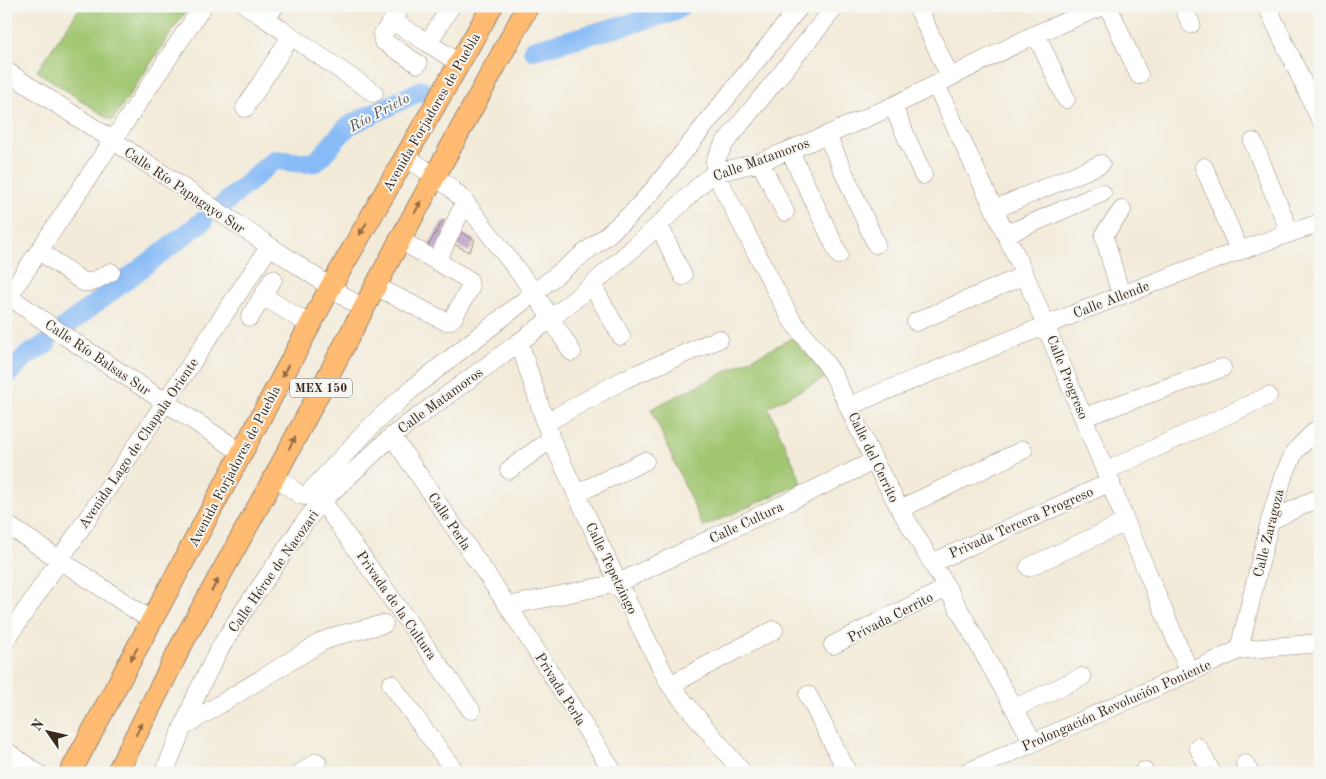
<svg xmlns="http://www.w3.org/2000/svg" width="1326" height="779" font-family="'Old Standard TT',serif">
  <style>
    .green { fill: #a0c670; stroke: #6e7847 }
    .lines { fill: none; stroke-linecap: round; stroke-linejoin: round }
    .river { stroke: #88bbf6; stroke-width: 20 }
    .building { fill: #bea2c6 }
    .minor-casing { stroke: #978a7c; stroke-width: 19 }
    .major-casing { stroke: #978a7c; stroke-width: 23 }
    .minor { stroke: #fff; stroke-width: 18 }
    .major { stroke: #febb71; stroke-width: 21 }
    .oneway { fill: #936b43 }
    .labels { text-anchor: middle; stroke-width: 4; stroke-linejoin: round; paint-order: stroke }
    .shield { fill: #f6f6f2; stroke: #73675e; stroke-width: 1 }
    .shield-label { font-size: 12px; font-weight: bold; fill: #3b2a1e }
    .street-label { font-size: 14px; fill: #3b2a1e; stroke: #f6f6f2 }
    .water-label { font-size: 15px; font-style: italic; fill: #52565f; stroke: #f6f6f2 }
  </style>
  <rect width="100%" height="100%" fill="#f6f6f2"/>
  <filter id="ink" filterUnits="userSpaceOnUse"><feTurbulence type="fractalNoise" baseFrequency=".02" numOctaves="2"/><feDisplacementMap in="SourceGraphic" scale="10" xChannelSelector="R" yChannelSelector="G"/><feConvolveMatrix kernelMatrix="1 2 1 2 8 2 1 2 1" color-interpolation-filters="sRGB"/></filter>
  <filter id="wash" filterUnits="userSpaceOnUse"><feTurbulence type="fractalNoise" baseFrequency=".0096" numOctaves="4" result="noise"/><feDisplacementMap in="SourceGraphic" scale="20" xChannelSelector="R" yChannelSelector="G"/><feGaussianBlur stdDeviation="1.12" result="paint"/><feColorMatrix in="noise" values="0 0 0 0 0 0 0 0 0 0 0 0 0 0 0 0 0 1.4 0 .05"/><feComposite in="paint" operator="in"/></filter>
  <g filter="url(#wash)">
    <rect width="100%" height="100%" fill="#f3ebd9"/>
    <path class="green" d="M81 6H189L112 121 37 71Z
      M793 338 827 377 768 407 802 483 703 527 651 409Z"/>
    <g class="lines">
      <path class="river" d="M533 50 673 12 681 6
        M218 209 274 160 304 163 316 162 348 126 422 90
        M62 329 203 221
        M6 376 26 356 46 344"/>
    </g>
    <g id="blocks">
      <path class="building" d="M443 220 453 226 439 252 428 246Z
        M455 229 475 240 469 252 448 241Z"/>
    </g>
  </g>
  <g filter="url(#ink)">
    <use href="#blocks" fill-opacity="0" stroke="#978a7c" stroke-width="1"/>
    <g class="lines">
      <defs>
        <path id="minor" d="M247 6 374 93
          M401 6 392 21 428 43
          M451 6 428 43 459 63
          M836 6 724 144 715 161V173L784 306 793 322 822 358 833 374 874 461 900 509 947 588 1033 742
          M917 6 950 77
          M1108 6 1139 75
          M1183 6 1191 24
          M1267 6 1320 119
          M266 19 275 6
          M392 21 382 35 383 41 418 64
          M1036 34 1066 99
          M6 71 114 141 363 309
          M936 85 1025 275 1126 522 1190 673
          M893 106 923 175
          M245 108 291 36
          M827 135 876 244
          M1253 142 1290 233
          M790 151 839 255
          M405 156 450 187 465 202 534 292 572 352
          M760 162 785 212
          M1204 167 1239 250
          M995 209 1101 164
          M659 225 683 276
          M1007 234 1102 193
          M40 251 83 282H92L111 272
          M437 261 465 202
          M592 285 621 336
          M375 286 445 321H449L453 318 470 288 469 280 400 240
          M6 294 65 336 241 452
          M1121 295 1104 236 1105 233 1122 210
          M263 296 310 325
          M6 300 203 6
          M250 317 273 279
          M916 322 1025 275
          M519 342 551 439 618 583 670 685 743 773
          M849 406C1005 342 1160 276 1320 223
          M1084 417 1222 368
          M545 423 625 379 719 339
          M392 436 508 606 614 773
          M509 470 551 439
          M1106 471 1268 396
          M275 476 300 495 304 496 309 493 375 422 413 388 606 236 631 214 654 189 800 6
          M576 494 645 461
          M322 501 471 710
          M900 509 1023 450
          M1270 521 1320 497
          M6 524 152 621
          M932 563 1111 482
          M1029 567 1126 522
          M508 606 618 583 874 461
          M6 640 270 246
          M833 645 947 588
          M1239 650 1270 521 1283 477 1295 451 1315 431 1320 428
          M391 684 456 773
          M670 685 774 630
          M808 695 848 773
          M1015 708 1082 677
          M183 727 323 641 339 635 384 624
          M1198 747 1212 773
          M6 751 37 773
          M1245 764 1250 773
          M1144 771 1145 773
          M164 773 198 691 219 650 236 622 304 523 322 501 392 436 552 318 592 285 659 225 703 182 715 173 760 162 827 135 893 106 1036 34 1103 6
          M301 773 317 762
          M966 773 1239 650 1320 643"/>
        <path id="major" d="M70 773 330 288 492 6
          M117 773 182 644 275 476 400 240 528 6"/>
      </defs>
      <use href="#minor" class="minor-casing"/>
      <use href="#major" class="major-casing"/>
      <use href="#minor" class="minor"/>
      <use href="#major" class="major"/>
    </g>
    <defs><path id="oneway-solid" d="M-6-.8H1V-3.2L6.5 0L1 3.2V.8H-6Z" transform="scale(1.25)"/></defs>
    <g class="oneway">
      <use href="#oneway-solid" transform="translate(418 207) rotate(-61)"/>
      <use href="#oneway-solid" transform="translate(363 229) rotate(120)"/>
      <use href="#oneway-solid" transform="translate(285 371) rotate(118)"/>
      <use href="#oneway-solid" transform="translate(292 443) rotate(-62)"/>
      <use href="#oneway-solid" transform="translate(215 585) rotate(-61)"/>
      <use href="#oneway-solid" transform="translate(134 654) rotate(118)"/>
      <use href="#oneway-solid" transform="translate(139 729) rotate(-63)"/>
    </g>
  </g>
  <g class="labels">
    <rect class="shield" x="290" y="378.5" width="62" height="19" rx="4"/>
    <g class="shield-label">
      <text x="321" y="392">MEX 150</text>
    </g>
    <g class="street-label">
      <text transform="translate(431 112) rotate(-60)" y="5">Avenida Forjadores de Puebla</text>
      <text transform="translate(761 159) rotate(-20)" y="5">Calle Matamoros</text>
      <text transform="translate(185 190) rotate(34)" y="5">Calle Río Papagayo Sur</text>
      <text transform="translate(1111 299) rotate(-21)" y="5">Calle Allende</text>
      <text transform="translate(98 357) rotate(34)" y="5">Calle Río Balsas Sur</text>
      <text transform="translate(1068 377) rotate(68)" y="5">Calle Progreso</text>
      <text transform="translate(440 400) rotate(-36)" y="5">Calle Matamoros</text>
      <text transform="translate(138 443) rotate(-56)" y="5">Avenida Lago de Chapala Oriente</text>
      <text transform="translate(874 457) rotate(64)" y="5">Calle del Cerrito</text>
      <text transform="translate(234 466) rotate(-62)" y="5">Avenida Forjadores de Puebla</text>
      <text transform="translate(450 521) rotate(56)" y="5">Calle Perla</text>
      <text transform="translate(746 522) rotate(-25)" y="5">Calle Cultura</text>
      <text transform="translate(1021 522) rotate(-24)" y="5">Privada Tercera Progreso</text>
      <text transform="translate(1268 533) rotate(-76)" y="5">Calle Zaragoza</text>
      <text transform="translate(612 568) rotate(64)" y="5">Calle Tepetzingo</text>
      <text transform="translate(273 571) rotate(-55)" y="5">Calle Héroe de Nacozari</text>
      <text transform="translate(397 605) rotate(55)" y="5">Privada de la Cultura</text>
      <text transform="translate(890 617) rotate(-27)" y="5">Privada Cerrito</text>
      <text transform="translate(561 689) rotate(58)" y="5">Privada Perla</text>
      <text transform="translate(1116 705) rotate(-24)" y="5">Prolongación Revolución Poniente</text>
    </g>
    <g class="water-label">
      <text transform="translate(379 112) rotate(-28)" y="5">Río Prieto</text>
    </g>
  </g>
  <rect width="1326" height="779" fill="none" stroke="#f6f6f2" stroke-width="25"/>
  <g transform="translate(48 732) rotate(304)" stroke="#f6f6f2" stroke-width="4" paint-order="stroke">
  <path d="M0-4L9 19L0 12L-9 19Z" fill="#3b2a1e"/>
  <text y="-8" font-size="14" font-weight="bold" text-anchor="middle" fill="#3b2a1e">N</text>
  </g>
</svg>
